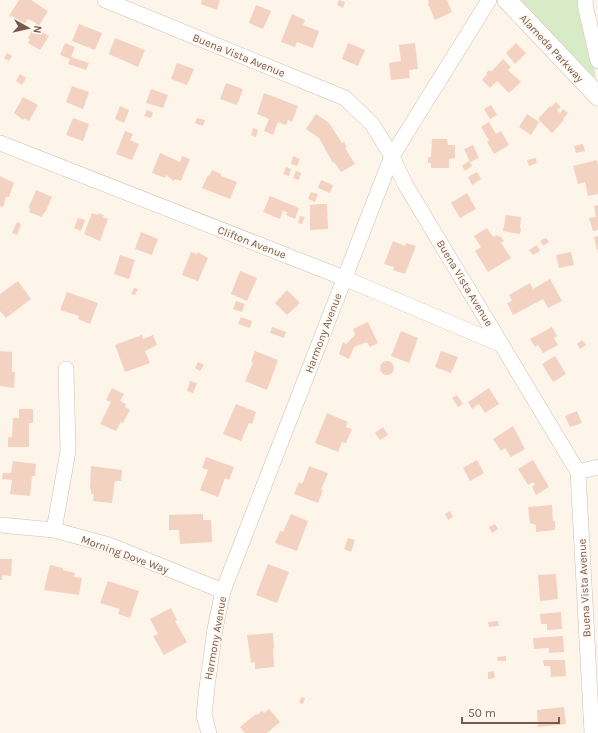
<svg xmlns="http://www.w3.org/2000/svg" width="598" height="733" font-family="Karla,sans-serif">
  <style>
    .green { fill: #d8ebc7 }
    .building { fill: #f3d2c1 }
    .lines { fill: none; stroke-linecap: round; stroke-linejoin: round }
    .minor-casing { stroke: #d2beb1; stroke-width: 16 }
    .tertiary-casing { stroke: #d2beb1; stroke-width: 20 }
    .minor { stroke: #fff; stroke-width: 15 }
    .tertiary { stroke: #fff; stroke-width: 19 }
    .labels { text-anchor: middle; stroke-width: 3; stroke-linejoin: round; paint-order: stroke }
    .street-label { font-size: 11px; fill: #79594c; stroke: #fff8f1 }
  </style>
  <rect width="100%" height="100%" fill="#fdf4ea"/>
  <path class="green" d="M516 0H579L580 11 596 77 590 78Z"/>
  <path class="building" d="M19 0H31L48 11 37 29 49 36 40 50 28 43 30 40 28 38 36 23 28 19 24 25 9 16Z
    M202 0H220L217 10 201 4Z
    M339 0 345 2 343 8 337 5Z
    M428 0H447L452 12 435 20 428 4 429 3Z
    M256 5 271 11 263 29 249 23Z
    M292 14 305 20 303 25 319 31 313 48 297 42 295 47 281 42Z
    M79 24 102 33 95 50 72 41Z
    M115 38 145 50 138 67 109 54Z
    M65 43 75 47 71 57 89 63 86 70 68 64 70 59 60 55Z
    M348 43 365 50 358 66 342 59Z
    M415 43 418 69 409 70 410 78 391 80 389 63 401 61 399 45Z
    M516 43 526 53 515 64 506 53Z
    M7 53 12 56 9 61 4 58Z
    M503 59 511 67 508 70 521 82 509 93 497 81 490 88 482 80 487 74 486 73 489 70 491 72Z
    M177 63 194 69 187 85 171 79Z
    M20 74 26 78 22 85 16 81Z
    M226 83 243 89 237 105 220 99Z
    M72 86 89 92 83 109 66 102Z
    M151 89 168 95 163 108 146 103Z
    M264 93 298 106 292 122 288 120 286 125 278 122 273 135 264 131 269 119 257 114Z
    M23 97 38 105 29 121 24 118 23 120 14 113Z
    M556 102 561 107 557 110 560 113 563 109 568 113 563 119 564 120 552 133 538 119 550 106 551 107Z
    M491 105 497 115 490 119 484 109Z
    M120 106 129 110 124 123 115 119Z
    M147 110 153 112 151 118 144 116Z
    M316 114 329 123 342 143 344 142 347 147 345 148 355 164 341 172 334 162 333 163 319 138 306 129Z
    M527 114 539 122 531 135 519 127Z
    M73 118 89 124 83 141 66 135Z
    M197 118 205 120 203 126 195 123Z
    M489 122 496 134 501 131 509 145 494 154 487 142 489 140 481 127Z
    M253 128 258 130 256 137 251 135Z
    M125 131 133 134 130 140 139 144 132 160 116 154Z
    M432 139H447L448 145H455V158L449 159V168H431V163H428V157H431Z
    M583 144 585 151 576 153 574 146Z
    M473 145 479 158 470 162 464 149Z
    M160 153 180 162 182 156 190 159 181 181 175 179 174 181 166 175 165 178 152 173Z
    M293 156 300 159 297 166 291 164Z
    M536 158 537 163 529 166 527 160Z
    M597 160 598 165V194L588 196 585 182 578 184 573 166Z
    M469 161 472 166 465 171 462 166Z
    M286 167 291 169 289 176 283 174Z
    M212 170 221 174V176L237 182 230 199 202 188 208 175 209 176Z
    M296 171 301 173 299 180 293 178Z
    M477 172 481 179 472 185 468 177Z
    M0 176 14 183 9 197H6L3 207 0 206Z
    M321 180 333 185 330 193 318 188Z
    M36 190 52 197 45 213 44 212 42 217 29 212 30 208 29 207Z
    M311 192 318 194 315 202 308 199Z
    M467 193 476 209 460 218 451 203Z
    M270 196 299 208 295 219 286 215 287 212 283 211 280 219 263 212Z
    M319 204H327L328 229 310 230V205Z
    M598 205V230L593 231 589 218 596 217 594 206Z
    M92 213 98 215 99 213 100 214 104 215 103 217 108 219 100 241 84 234Z
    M506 215 521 217 520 228H521L520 234 503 231Z
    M300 216 305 217 302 224 298 223Z
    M78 218 85 220 81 231 74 228Z
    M17 222 21 224 17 235 12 233Z
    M487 228 493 237 497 235 499 237 500 236 504 241 501 243 511 258 488 272 475 251 481 247 474 236Z
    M141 232 158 239 152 255 135 249Z
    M598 236V249L597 250 594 237Z
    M546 238 549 242 543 246 540 241Z
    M393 241 405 246 406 243 416 246 405 274 393 270 394 267 384 264Z
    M537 245 540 251 533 255 529 250Z
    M191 252 197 254 198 252 208 258 198 281 182 275Z
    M571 252 574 265 559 268 556 255Z
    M120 255 135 260 129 279 114 274Z
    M240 271 257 278 247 301 231 294Z
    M550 279 562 301 548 308 543 299 513 315 507 303 512 301 509 295 530 283 533 289Z
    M18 281 31 299 6 318 0 311V294Z
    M134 288 138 289 135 295 131 294Z
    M287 290 300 303 287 315 275 303Z
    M67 292 98 303 90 324 78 319 79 316 60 310Z
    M236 301 245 304 242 312 233 309Z
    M241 317 252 321 250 328 238 324Z
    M368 322 378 343 370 347 367 342 354 347 349 359 339 354 343 342 346 344 355 335 353 329Z
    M272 327 286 332 284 338 270 333Z
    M552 327 557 336 554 338 558 345 543 353 538 345 535 347 530 339Z
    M401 331 418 338 409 363 391 356Z
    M142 335 143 339 153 335 157 345 145 351 150 363 125 372 115 345Z
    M582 340 586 345 580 349 577 344Z
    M0 351 12 352V372H15L14 388 0 386Z
    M255 351 278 360 267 390 245 381 253 363 251 362Z
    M441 351 458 357 451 373 435 367Z
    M555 356 566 374 553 382 542 364Z
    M380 368a7 7 0 1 1 14 0a7 7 0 1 1-14 0Z
    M198 362 204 365 200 371 195 368Z
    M190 381 197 383 193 393 187 391Z
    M112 388 124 394 120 401 126 404 125 407 130 410 123 423 121 422 116 431 100 424 111 402 106 400Z
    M489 388 499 404 485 413 479 404 472 409 468 402Z
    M457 395 463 404 458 407 452 398Z
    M236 404 256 412 252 424 249 423 241 441 223 434Z
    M19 409H33V423H29V447H8V437H12L13 418H19Z
    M577 411 582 423 570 427 565 416Z
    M327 413 348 422 346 427 352 429 346 443 342 442 338 452 315 443Z
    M513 426 525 449 511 457 505 448 501 451 493 439Z
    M383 427 388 435 380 440 375 433Z
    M206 457 234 467 229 480 225 478 218 497 200 490 208 470 202 468Z
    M477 460 484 473 470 481 463 468Z
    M533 460 549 487 536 495 532 487 535 485 533 482 528 485 518 469Z
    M13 461 36 464 35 476H32L30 496 10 494 12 480 2 479 3 473H11Z
    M91 466 122 470 121 481H115L112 503 93 501 94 494H91V489H90Z
    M309 466 328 473 321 490H323L318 503 294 494 299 482 302 484 303 482Z
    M552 505 553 521H555V530L536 532V525L530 523 528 507Z
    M450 511 453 517 448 520 445 514Z
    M203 514V520H211L212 542 180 544 179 530H169V515Z
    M291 514 308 521 297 551 275 543 280 531 283 532Z
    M495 524 498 529 492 533 489 527Z
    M348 538 355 540 351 552 344 549Z
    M0 559H12L11 576 2 575V580H0Z
    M268 564 289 572 277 603 256 595Z
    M50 565 63 568V570L75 573 74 577 82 578 79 595 44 590Z
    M556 574 558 599 540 601 538 575Z
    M108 581 139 591 130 618 118 614 120 609 100 603Z
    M171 608 177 620 175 621 187 642 164 655 153 636 158 634 150 619Z
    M561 612 562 629 547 630V624H541L540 614Z
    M498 621 499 626 489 627 488 622Z
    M273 633 274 648H273L274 667 255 669V662L251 663 247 635Z
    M563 636 564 652 549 653V648L534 649 533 638Z
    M506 656V661H498L497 657Z
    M543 660H565L566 676 551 677 550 666H544Z
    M494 671 495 678 488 679V672Z
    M301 697 305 698 303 704 299 703Z
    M564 707 566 724 538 727 537 710Z
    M269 709 280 722 267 733H245L240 727 256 714 257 715 262 711 264 713Z"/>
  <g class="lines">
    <defs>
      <path id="minor" d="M105 0 345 98 372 124 392 156 405 184 578 472 592 733
        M585 0 586 9 598 61
        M0 143 344 278 502 345
        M578 472 598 467
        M0 525 54 530 109 545 223 591
        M54 530 68 451 66 369
        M209 733 204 715 207 687 215 629 223 591 392 156 489 0"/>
      <path id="tertiary" d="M507 0 598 96"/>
    </defs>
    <use href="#minor" class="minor-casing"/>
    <use href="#tertiary" class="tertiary-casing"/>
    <use href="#minor" class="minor"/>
    <use href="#tertiary" class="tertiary"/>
  </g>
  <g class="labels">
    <g class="street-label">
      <text transform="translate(552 48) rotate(47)" y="4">Alameda Parkway</text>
      <text transform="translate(239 55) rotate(22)" y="4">Buena Vista Avenue</text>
      <text transform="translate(252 242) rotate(21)" y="4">Clifton Avenue</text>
      <text transform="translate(465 283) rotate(59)" y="4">Buena Vista Avenue</text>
      <text transform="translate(323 333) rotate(-69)" y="4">Harmony Avenue</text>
      <text transform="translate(125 554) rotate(20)" y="4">Morning Dove Way</text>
      <text transform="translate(584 588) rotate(-93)" y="4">Buena Vista Avenue</text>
      <text transform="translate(215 638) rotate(-80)" y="4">Harmony Avenue</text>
    </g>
  </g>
  <g transform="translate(28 28) rotate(98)" stroke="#fff8f1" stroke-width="3" paint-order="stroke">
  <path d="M0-3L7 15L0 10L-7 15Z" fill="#79594c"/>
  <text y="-6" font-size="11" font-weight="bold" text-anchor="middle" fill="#79594c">N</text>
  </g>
  <path d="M462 717v6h97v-6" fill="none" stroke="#79594c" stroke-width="2"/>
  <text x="468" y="717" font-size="12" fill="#79594c" stroke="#fff8f1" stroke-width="3" paint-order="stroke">50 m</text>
</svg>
